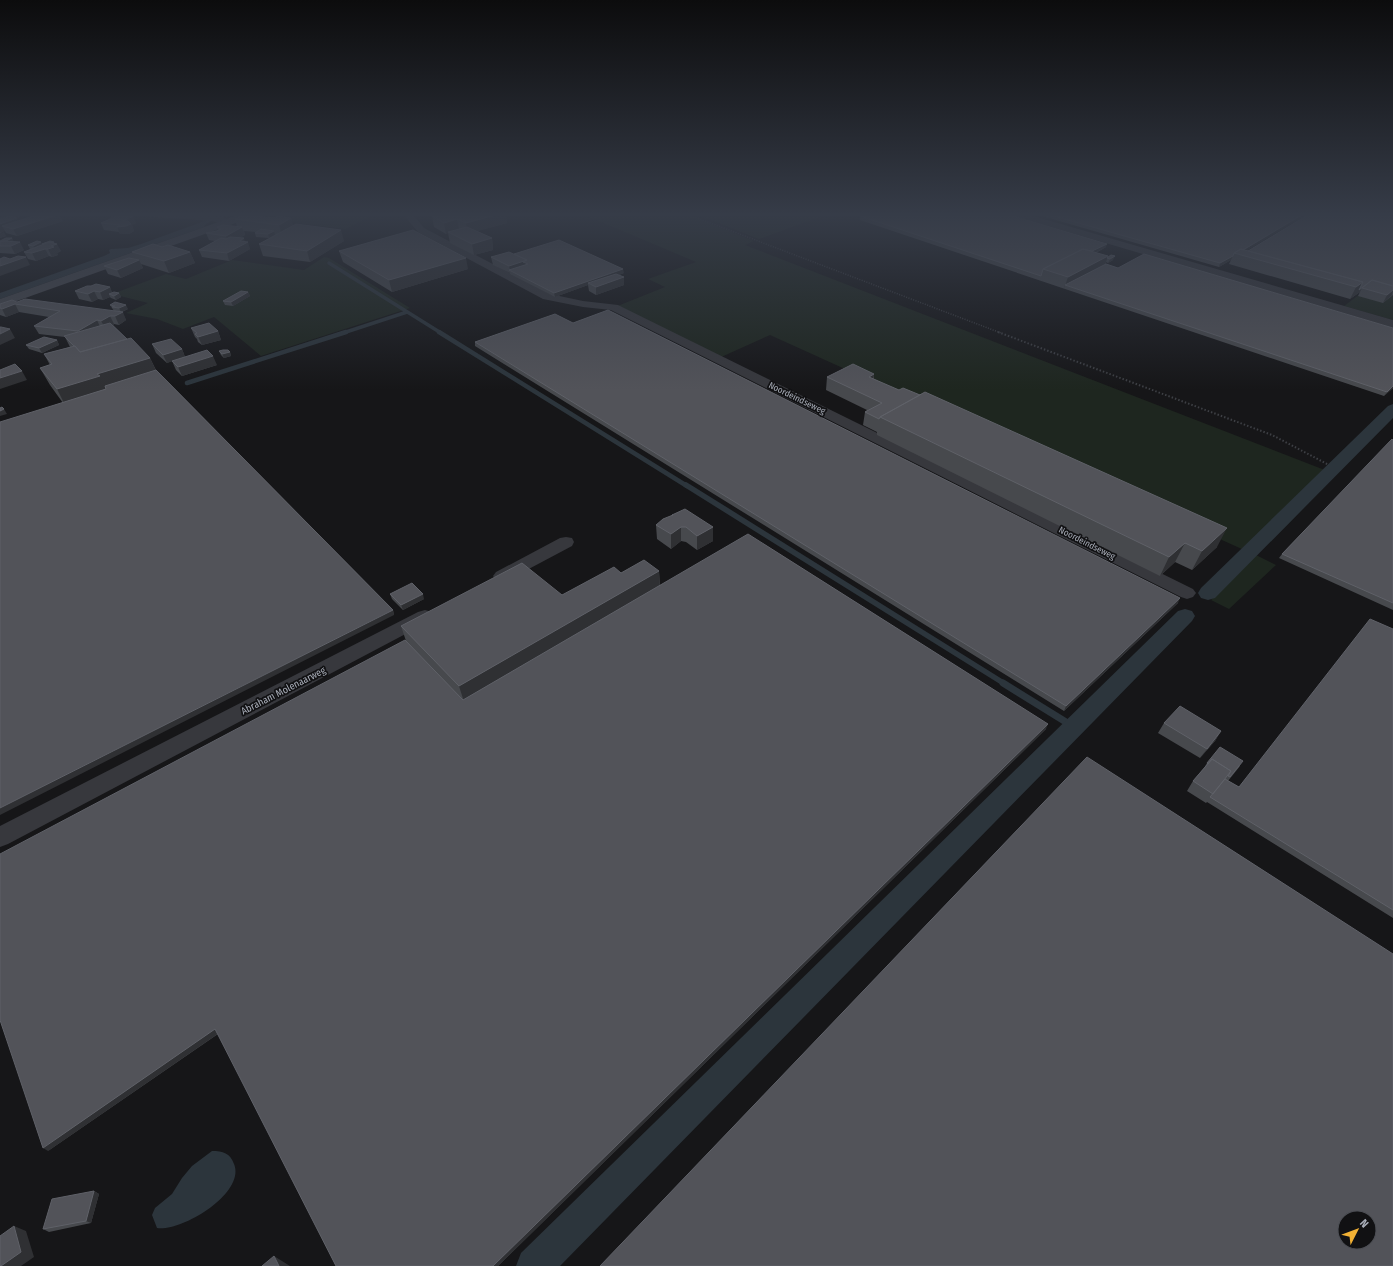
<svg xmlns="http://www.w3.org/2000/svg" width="1393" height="1266" font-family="'Fira Sans Condensed',sans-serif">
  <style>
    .green { fill: #1e261f }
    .water { fill: #2c353c }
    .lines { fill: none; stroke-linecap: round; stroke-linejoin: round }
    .stream-far3 { stroke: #2c353c; stroke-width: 3.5 }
    .stream-far2 { stroke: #2c353c; stroke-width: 4.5 }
    .stream-far1 { stroke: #2c353c; stroke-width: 5.5 }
    .stream { stroke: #2c353c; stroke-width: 7 }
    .canal { fill: #2c353c; fill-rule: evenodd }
    .path-far1 { stroke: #3d3f44; stroke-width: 1.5; stroke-dasharray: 1 1.5; stroke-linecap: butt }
    .path { stroke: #3d3f44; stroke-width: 2; stroke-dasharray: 1.5 2; stroke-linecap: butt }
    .street { fill: #37383d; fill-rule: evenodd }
    .secondary { fill: #45474d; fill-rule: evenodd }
    .wall { fill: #47494d }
    .shaded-wall { fill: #2f3033 }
    .building { fill: #525359; stroke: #5f6168; fill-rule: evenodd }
    .labels { text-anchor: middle; stroke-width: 3.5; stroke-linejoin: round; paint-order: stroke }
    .far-street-label { font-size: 9px; fill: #a8adb8; stroke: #111113 }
    .street-label { font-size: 10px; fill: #a8adb8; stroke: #111113 }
  </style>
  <rect width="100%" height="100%" fill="#161618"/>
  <path class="green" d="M271 213H376L346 229 256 218Z
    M580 213H684L754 241 745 245 1335 474 1288 524 1256 555 1276 565 1229 609 1211 600 1255 555 770 335 719 358 615 307 665 287 648 279 696 262Z
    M693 213H831L759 239Z
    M324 257 329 258 410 308 261 356 214 317 183 329 157 319 126 313 148 303 112 294 166 274 186 279 232 260 304 270Z
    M1368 288 1393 295V320L1344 306Z"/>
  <path class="water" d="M227 213H246C236 216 209 217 204 227L0 299V293L104 256 110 253 109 250 111 249 128 248 141 244Z
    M212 1151C223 1151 230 1153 234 1164 246 1193 182 1232 157 1228L152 1215 155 1208 172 1194 182 1178 192 1166Z"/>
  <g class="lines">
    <path class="stream-far3" d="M329 263 441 333
      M343 333 407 312"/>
    <path class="stream-far2" d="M439 332 687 486
      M187 383 346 332"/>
    <path class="stream-far1" d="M686 485 1005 684"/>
    <path class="stream" d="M1003 683 1074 727"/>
    <path class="canal" d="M1393 404V418L1215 598 1208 600 1201 598 1198 593 1201 588 1388 406Z
      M1185 609 1192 611 1195 616 1192 621 560 1266H516L521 1253 1178 611Z"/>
    <path class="path-far1" d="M684 213 1001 333"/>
    <path class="path" d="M998 332 1272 435 1329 465"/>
    <path class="street" d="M14 213H28L26 215 0 223V217Z
      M136 213C167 210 202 212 232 220L234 222 229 225 212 221 141 216Z
      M402 213H412L424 228 550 294 583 301 618 305 1193 589 1196 593 1193 597 1187 599 1181 597 611 310 583 307 543 299 418 232Z
      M1009 213H1023L1393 320V328L1011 215Z
      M566 537 572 538 574 542 572 546 508 580 502 582 496 580 493 576 496 572 560 538Z
      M425 610 432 612 434 616 432 620 8 844 0 847V826L418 612Z"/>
    <path class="secondary" d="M244 213H259L258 215 0 307V299Z"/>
  </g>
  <path class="wall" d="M115 213 136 223 132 225 134 231 129 234H120L119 232 104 230 101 223 112 218 110 215Z
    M440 213H506L507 223 477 231 492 238 493 250 474 255 450 243 448 233 446 234 434 227 432 216 440 214Z
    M1036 213H1309L1247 250 1248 251 1393 213V295L1383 303 1358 296 1360 292 1350 299 1229 264 1231 260 1219 267 1035 214Z
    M860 216 1106 247 1096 253 1113 260 1108 263 1106 262V264L1118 268 1393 328V388L1384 396 860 220Z
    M291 218 293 226 344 241 310 262 263 256 259 244 276 235H275L269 238 256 237 255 233 256 232 244 231 245 235 239 238 245 241 250 249 229 261 202 257 199 250 215 241 209 240 206 233 218 230 217 227H237L235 219Z
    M0 219 18 221H63L17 236 6 233 5 231 1 232 6 236 0 238Z
    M12 238 13 241 24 250 15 254 0 253V241Z
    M55 243 61 251 57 253 58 255 52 257 49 256 36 261 28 259 24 252 31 249H30L28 245Z
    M162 247 190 252 195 263 169 273 141 264 143 268 121 278 108 274 104 266 135 259 132 252Z
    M339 251 468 269 392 292 343 262Z
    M514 254 624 273 619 275 624 285 596 295 589 291 588 285 555 297 510 274V273L493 265 491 257Z
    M91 286 110 287 112 293H119L121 297 116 300 111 298 110 297 103 300 98 299 92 302 79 299 75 291Z
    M248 292 250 296 233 306 225 305 223 301Z
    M17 302 114 311 110 305 128 309 122 312 126 320 119 325 114 324 113 325 127 339 150 358 156 370 393 610 394 615 63 403 50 385 40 368 50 365 44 354 70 347 65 337 39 334 34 326 49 317 19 312 6 317 0 315V304Z
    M573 323 1178 603 1064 711 475 346V342Z
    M191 328 218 331 221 340 202 345 198 342 197 339 195 337Z
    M57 340 59 345 42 353 29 349 26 345Z
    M152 344 182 349 185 357 217 365 182 376 176 370 172 361 167 363 156 353Z
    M219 351 230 352 231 356 224 358 221 355Z
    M874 374V379L1217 547 1192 570 1175 562 1160 576 877 435V432L863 425 865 412 867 410 826 390 827 377Z
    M1393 440V610L1279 558 1282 554Z
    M672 515 713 527V541L697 550 686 542 681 541 671 549 657 539 656 525 672 516Z
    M659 571 660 585 1046 729 498 1266H336L218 1034 48 1151 406 641 401 626 562 595 621 573Z
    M390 594 424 599 403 610 392 599Z
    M1393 629V918L1207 802 1206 803 1187 791 1193 781 1204 768 1207 763 1240 766 1228 781 1239 787Z
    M1164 723 1221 731 1215 741 1200 758 1158 733Z
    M94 1191 99 1194 91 1223 49 1232 43 1229Z"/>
  <path class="shaded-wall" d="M503 213H506L507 223 467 234 466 223Z
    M1305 213H1309L1240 255 1237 254Z
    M60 214 63 221 17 236 13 229Z
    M133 216 136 223 132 225 134 231 129 234H120L117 227 125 226 123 221Z
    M17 218 21 226H2L5 231 0 232V224Z
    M291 218 294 229 282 236 279 225Z
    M457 219 459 230 448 232V233L446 234 444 223Z
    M242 227 245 235 229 244 226 236Z
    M341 230 344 241 310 262 307 251Z
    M274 231 275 235 269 238 268 234Z
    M4 232 6 236 0 238V233Z
    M12 238 14 242 5 246 3 243Z
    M244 238 245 243 248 242 250 249 229 261 227 253 240 241Z
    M492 238 493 250 474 255 472 244Z
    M20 242 24 250 15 254 11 246Z
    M41 242 43 246 35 249 33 246Z
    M54 242 56 245 57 244 61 251 57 253 58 255 52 257 46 245Z
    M1107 244 1106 247 1055 273 1051 271Z
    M45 249 49 256 36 261 32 253Z
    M190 252 195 263 169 273 164 261Z
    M1108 256 1104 268 1065 285 1064 289 1068 277Z
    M1115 256 1113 260 1108 263 1110 259Z
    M1233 256 1231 260 1219 267 1220 263Z
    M26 257 30 265 0 276V266Z
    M466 258 468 269 392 292 389 280Z
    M139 260 143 268 121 278 117 270Z
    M527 260 528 268 510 271 509 266Z
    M623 269 624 273 591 285 588 283V285L555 297 554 293Z
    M624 277V285L596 295V287Z
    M1363 282 1357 294 1350 299 1356 287Z
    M1368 283 1362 288 1360 292 1357 294 1359 290Z
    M110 287 113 295 109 294 110 297 103 300 100 292Z
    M1393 290 1392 295 1383 303 1387 295Z
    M94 291 98 299 92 302 88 294Z
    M248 292 250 296 233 306 231 302Z
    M119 293 121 297 116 300 114 296Z
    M15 304 19 312 6 317 2 309Z
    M126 305 128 309 121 312 119 308Z
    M123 312 126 320 119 325 115 316Z
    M110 316 114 324 106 329 101 321Z
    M97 320 101 329 82 340 78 331Z
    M10 329 15 338 0 345V334Z
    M218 331 221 340 202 345 198 337Z
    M57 340 59 345 42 353 39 348Z
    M182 349 185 357 167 363 163 355Z
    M230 352 231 356 224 358 222 354Z
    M213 356 217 365 182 376 178 367Z
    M150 358 158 375 66 407 57 389 97 374Z
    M22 371 27 380 0 389V378Z
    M874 374 872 387 869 377Z
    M1393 386V388L1384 396 1387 392Z
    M4 409 7 414 0 416V411Z
    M681 527V541L671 549V534Z
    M713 527V541L697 550V536Z
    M1227 528 1217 547 1192 570 1202 551Z
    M1185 543 1175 562 1160 576 1169 557Z
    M659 571 660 590 465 705 459 686Z
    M423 594 424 599 403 610 401 605Z
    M1180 598 1178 603 1064 711 1066 706Z
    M393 610 394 615 0 815V808Z
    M1048 724 1046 729 498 1266H493Z
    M1221 731 1215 741 1200 758Z
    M215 1029 219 1033 48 1151 43 1148Z
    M94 1191 99 1194 91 1223 86 1221Z
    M14 1226 26 1231 34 1257 21 1266H1Z
    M274 1256 290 1266H279Z"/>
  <path class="building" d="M43 213H56L60 214 13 229 2 226Z
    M115 213 133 216 123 221H128L131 224 126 226 117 227 120 225 101 223 117 216 110 215Z
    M445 213H503L466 223 457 219 444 223 432 216Z
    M870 213H1003L1107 244 1092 251 1083 249 1043 269 1041 276 860 216Z
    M1043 213H1305L1243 250 1241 249 1234 253 1233 256 1220 263Z
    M1311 213H1393V286L1372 280 1359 290 1363 282 1248 251Z
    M244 215 274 218 277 216 291 218 279 225 235 219Z
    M10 216 17 218 0 224V219Z
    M296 224 341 230 307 251 259 244Z
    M223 225 242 227 226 236 206 233 217 231 221 229 217 227Z
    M467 227 492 238 472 244 448 232Z
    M261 229 274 231 268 234 255 233Z
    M413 230 466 258 389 280 339 251Z
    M230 237 244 238 240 241 248 242 227 253 199 250 221 238 226 239Z
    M6 238H12L6 241H3L0 242V241Z
    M559 240 623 269 554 293 509 270 528 264 523 262 527 260 514 254Z
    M3 241 20 242 11 246H0V242Z
    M37 241 41 242 33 246 28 245Z
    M50 241 54 242 52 243 49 242 42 244Z
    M49 242 57 244 51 246 54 247 48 249H45L32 253 24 252Z
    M153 244 162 247 168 245 190 252 164 261 132 252Z
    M1083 249 1108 256 1068 277 1043 269Z
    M1241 249 1363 282 1356 287 1234 253Z
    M509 252 527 260 509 266 491 257Z
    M1144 254 1393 328V386L1387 392 1065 285 1106 264 1118 268Z
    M1111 255 1115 256 1110 259 1107 258 1108 257Z
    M18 256 26 257 0 266V259L4 257 10 259Z
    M129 258 139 260 117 270 104 266Z
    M616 274 624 277 596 287 588 283Z
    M1372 280 1393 286V290L1387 295 1362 288Z
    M96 284 110 287 100 292 94 291 88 294 75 291 87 286H91Z
    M241 291 248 292 231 302 223 301Z
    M114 292 119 293 114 296 109 294Z
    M25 299 123 312 115 316H110L101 321 97 320 78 331 34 326 60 311 15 304 2 309 0 308V304L12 300 17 302Z
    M115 302 126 305 119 308 112 307 115 306 110 305Z
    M608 310 1180 598 1066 706 475 342 555 314 573 323Z
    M110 323 127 339 80 352 75 346H74L64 336Z
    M209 323 218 331 198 337 195 334 197 333 191 328Z
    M0 327H1L10 329 0 334Z
    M44 337 57 340 39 348 26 345Z
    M131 338 150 358 97 374 100 376 57 389 40 368 52 364 44 354 75 346 80 352Z
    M171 339 182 349 163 355 152 344Z
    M207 350 213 356 178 367 172 361Z
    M223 350H228L230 352 222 354 219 351Z
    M15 364 22 371 0 378V370Z
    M853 364 874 374 869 377 899 390 903 388 920 395 880 417 879 419 865 412 882 403 827 377Z
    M156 370 393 610 0 808V422L106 389 105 386Z
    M925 392 1227 528 1202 551 1185 543 1169 557 880 417Z
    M2 407 4 409 0 411V408Z
    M1392 439 1393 440V603L1282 554Z
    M685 509 713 527 697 536 686 527H681L671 534 656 525 663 519 673 515H672Z
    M748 534 1048 724 493 1266H336L215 1029 43 1148 0 1020V854L405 640 463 700Z
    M644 560 659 571 459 686 401 626 522 563 562 595 614 567 621 573Z
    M412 583 423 594 401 605 390 594Z
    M1370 619 1393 629V910L1210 797 1225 779 1239 787Z
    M1180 706 1221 731 1207 749 1164 723Z
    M1220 747 1243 761 1230 777 1228 776 1231 771 1212 759 1208 764 1207 763Z
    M1087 757 1393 954V1266H600ZM1345 1218H1369V1242H1345Z
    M1212 759 1231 771 1213 794 1193 781Z
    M94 1191 86 1221 43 1229 52 1199Z
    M14 1226 21 1252 1 1266H0V1236Z
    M274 1256 279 1266H262Z"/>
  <linearGradient id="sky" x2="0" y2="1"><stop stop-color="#0c0c0d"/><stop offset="0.55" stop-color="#363c48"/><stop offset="1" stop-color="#363c48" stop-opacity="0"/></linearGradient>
  <rect width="1393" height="390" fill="url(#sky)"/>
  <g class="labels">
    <g class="far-street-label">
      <text transform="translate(797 398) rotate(26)" y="3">Noordeindseweg</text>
      <text transform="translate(1087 543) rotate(27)" y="3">Noordeindseweg</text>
    </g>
    <g class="street-label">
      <text transform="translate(283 690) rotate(-27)" y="4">Abraham Molenaarweg</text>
    </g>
  </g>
  <g transform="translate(1357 1230) rotate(48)"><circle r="19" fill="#111113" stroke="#4d4f55"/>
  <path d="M0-3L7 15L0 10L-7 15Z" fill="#f2b134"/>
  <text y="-6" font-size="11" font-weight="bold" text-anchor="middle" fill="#a8adb8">N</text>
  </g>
</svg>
